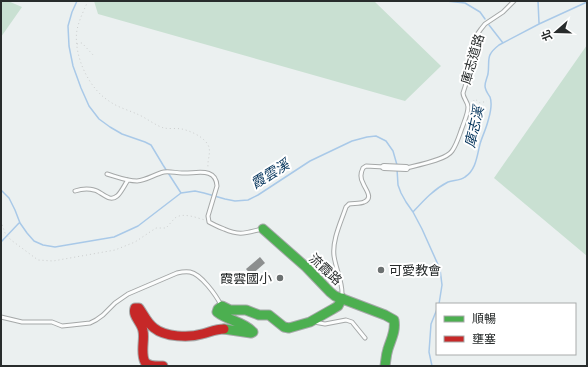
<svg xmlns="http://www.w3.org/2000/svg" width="588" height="367" font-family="'Public Sans','Noto Sans TC',sans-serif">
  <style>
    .green { fill: #c9e0d2 }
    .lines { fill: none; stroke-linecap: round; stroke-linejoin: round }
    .stream { stroke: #a9c9e8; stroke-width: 1.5 }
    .building { fill: #8c8f8f }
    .lane-casing { stroke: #a5a8a8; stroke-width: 5 }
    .street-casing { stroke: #a5a8a8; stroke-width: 8 }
    .fast-casing { stroke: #a5a8a8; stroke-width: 11 }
    .jam-casing { stroke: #a5a8a8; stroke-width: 11 }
    .path { stroke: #cccece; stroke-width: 1; stroke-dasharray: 1 3; stroke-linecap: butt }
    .lane { stroke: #fcfdfd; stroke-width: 3 }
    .street { stroke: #fcfdfd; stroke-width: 6 }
    .fast { stroke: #4caf50; stroke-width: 9 }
    .jam { stroke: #c62828; stroke-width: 9 }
    .poi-dot { fill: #6c7171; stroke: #fff; stroke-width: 1.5 }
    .labels { text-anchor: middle; stroke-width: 4; stroke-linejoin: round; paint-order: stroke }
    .street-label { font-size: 13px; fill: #282c2c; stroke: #fff }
    .poi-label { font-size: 13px; fill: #282c2c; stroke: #fff; text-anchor: start }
    .water-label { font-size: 14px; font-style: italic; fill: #003159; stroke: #fff }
  </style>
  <rect width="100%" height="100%" fill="#ebf0f0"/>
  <path class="green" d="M1 1H8L22 7 1 37Z
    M94 1H374L441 66 405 101 98 14Z
    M587 45V256L494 178Z"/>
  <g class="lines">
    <path class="stream" d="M77 1 72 12 68 26 69 46 73 66 81 88 89 106 99 119 110 127 122 134 145 142 151 145 163 165 181 193
      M446 1 465 3 480 12 485 19
      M538 1 539 23
      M489 25 503 43
      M397 169 398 185 401 193 406 202 413 212 422 229 440 269 442 285 439 304
      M1 190 9 198 15 210 20 223 27 233 34 241 43 245 55 247 114 237 138 226 181 193 195 191 204 193 225 199 235 201 248 200 258 195 310 161 352 141 367 137 376 136 386 141 393 151 397 165
      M413 212C424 200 434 189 448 182 454 180 460 181 465 177 476 170 477 156 480 144 482 137 486 129 488 121 490 114 493 105 490 97 488 94 485 90 485 86 485 82 487 78 488 74 490 59 485 56 499 45L539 24 587 2
      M1 242 19 223
      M432 366 429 352 431 324 437 309"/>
  </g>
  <path class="building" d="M260 257 265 263 251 275 246 269Z"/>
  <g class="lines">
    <defs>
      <path id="lane" d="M406 168C418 165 446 160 452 151 457 144 459 136 462 128 464 122 468 114 468 107 468 102 463 98 463 93L472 65 474 41 476 36 481 29 485 24 503 12 514 1
        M107 174C117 177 127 181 137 181 147 180 155 174 164 172 170 171 176 173 182 173 195 174 216 166 217 186L208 216 209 222C214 225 219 227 224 229 240 236 245 233 262 229
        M75 191C81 189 87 188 94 190 101 191 109 203 117 196 121 193 125 184 128 180
        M342 296C343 282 336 270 334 256 332 240 341 222 346 207L349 204C353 203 360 204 364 202 374 198 365 189 363 183 360 178 361 172 363 168L366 166 384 167
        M1 317 22 322H52L62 326 72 325 90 323 96 320 103 315 115 303 128 294 177 273C181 272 185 271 190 272 201 274 216 295 221 305
        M314 322 325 324 346 320 352 322 365 338"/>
      <path id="street" d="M384 167 406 168"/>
      <path id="fast" d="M263 229 306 267 330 292 335 296 385 315 394 320C396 331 391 339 388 349 386 355 386 360 385 366
        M224 329 251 333 253 332C243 321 228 321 217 312L218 309 222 306 230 310H246L259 315H269L284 327 289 328 310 322 333 309 338 306 342 298"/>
      <path id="jam" d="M163 366C158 366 149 367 145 362 140 353 145 340 143 331 142 323 132 316 135 308H139C144 315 147 323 154 328 165 337 189 338 202 334 210 332 216 329 224 329"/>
    </defs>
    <use href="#lane" class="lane-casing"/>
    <use href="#street" class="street-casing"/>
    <use href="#fast" class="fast-casing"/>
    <use href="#jam" class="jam-casing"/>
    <path class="path" d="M88 1C84 10 79 20 77 30 73 54 88 88 109 101 117 107 128 110 137 114 145 117 156 126 164 128 169 129 176 128 182 129 190 131 200 135 206 142 213 150 207 158 208 168
      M77 44 80 43H82L94 56
      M471 104 475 99 480 103 487 101
      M1 221 5 233 11 240 38 260 53 261 115 250 135 242 156 228H166C169 225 172 221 175 218 183 212 197 218 205 220"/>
    <use href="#lane" class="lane"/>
    <use href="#street" class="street"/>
    <use href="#fast" class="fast"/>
    <use href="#jam" class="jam"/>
  </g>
  <g class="poi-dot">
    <circle cx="381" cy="270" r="4"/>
    <circle cx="280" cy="278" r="4"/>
  </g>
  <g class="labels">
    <g class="street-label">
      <text transform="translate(472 59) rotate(-74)" y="5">庫志道路</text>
      <text transform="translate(326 269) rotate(43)" y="5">流霞路</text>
    </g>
    <g class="poi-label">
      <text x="389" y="275">可愛教會</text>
      <text x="272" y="283" text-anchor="end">霞雲國小</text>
    </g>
    <g class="water-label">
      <text transform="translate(474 127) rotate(-77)" y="5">庫志溪</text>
      <text transform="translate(270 174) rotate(-32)" y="5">霞雲溪</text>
    </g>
  </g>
  <rect width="588" height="367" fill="none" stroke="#282c2c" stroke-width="4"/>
  <rect x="436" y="303" width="140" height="52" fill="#ffffff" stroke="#a9abab"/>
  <rect x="444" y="316" width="20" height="6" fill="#4caf50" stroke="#a9abab"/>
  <text x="472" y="323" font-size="12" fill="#282c2c">順暢</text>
  <rect x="444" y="336" width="20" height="6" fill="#c62828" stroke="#a9abab"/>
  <text x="472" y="343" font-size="12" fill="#282c2c">壅塞</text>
  <g transform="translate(556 32) rotate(250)" stroke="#ffffff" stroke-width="3" paint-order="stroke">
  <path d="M0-3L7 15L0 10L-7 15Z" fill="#282c2c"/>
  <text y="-6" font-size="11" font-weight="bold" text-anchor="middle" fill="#282c2c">北</text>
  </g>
</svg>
